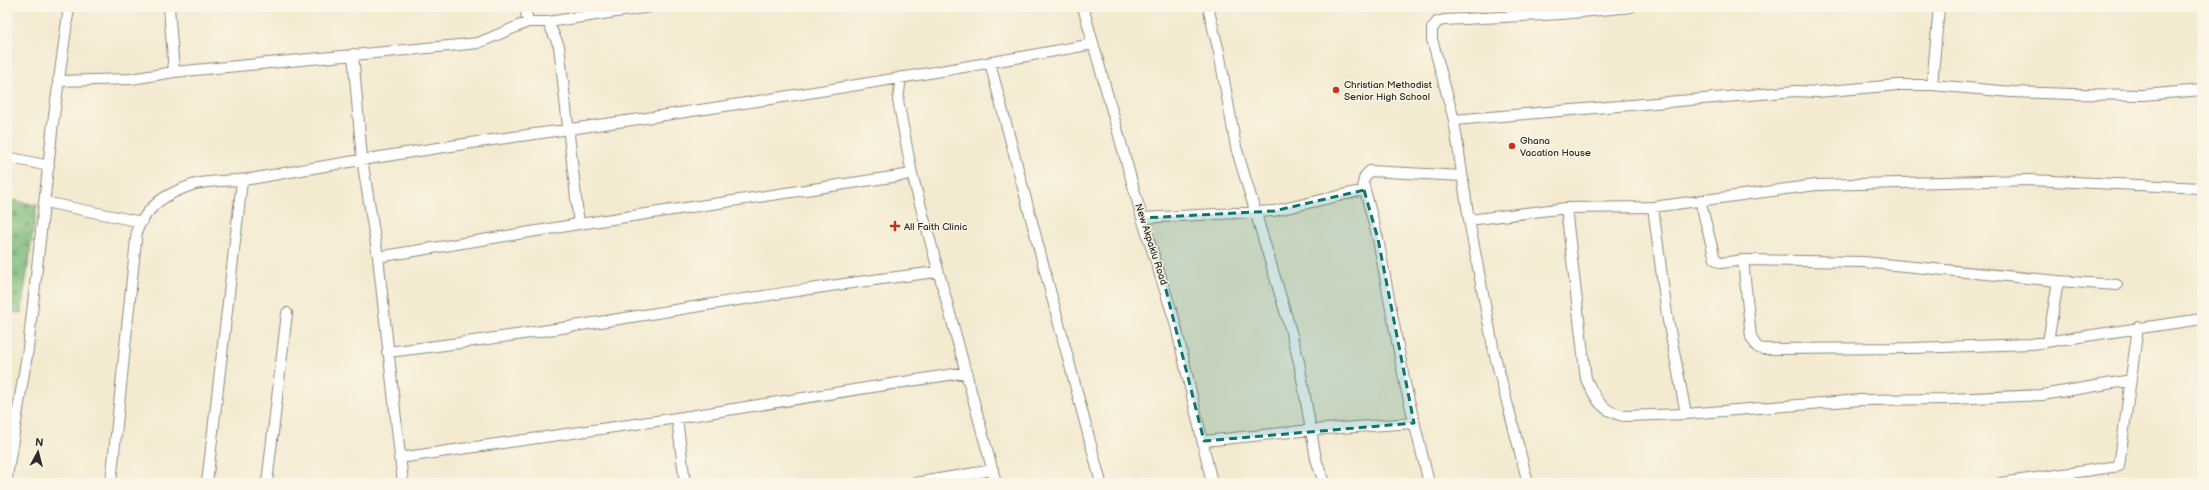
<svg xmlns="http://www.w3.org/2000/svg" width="2209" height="490" font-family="'Balsamiq Sans',sans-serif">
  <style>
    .forest { fill: url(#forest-firs); stroke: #527252 }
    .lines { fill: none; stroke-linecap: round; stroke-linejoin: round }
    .street-casing { stroke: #8f8a7e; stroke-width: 12 }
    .street { stroke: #fff; stroke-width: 10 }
    .marked { fill: #0f766e; fill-opacity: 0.2; stroke: #0f766e; stroke-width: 3; stroke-dasharray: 8 5; stroke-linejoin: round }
    .poi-dot { fill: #c8321e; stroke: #fcf5e5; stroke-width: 1.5 }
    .labels { text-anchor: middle; stroke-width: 3; stroke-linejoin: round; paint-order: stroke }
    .poi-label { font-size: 10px; fill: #2b2b2b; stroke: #fcf5e5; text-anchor: start }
    .street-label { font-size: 10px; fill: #2b2b2b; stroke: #fcf5e5 }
  </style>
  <defs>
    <pattern id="forest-firs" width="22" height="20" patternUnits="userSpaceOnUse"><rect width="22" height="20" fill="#78b879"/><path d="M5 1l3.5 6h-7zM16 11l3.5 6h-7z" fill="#639663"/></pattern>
  </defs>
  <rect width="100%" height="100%" fill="#fcf5e5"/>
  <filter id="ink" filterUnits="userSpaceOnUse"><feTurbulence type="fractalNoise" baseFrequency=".025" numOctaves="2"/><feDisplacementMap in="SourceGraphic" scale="8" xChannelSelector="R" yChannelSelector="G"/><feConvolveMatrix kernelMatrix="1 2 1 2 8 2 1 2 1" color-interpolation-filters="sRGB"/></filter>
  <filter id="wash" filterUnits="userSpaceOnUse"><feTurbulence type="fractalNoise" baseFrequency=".012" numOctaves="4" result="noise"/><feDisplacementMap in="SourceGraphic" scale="16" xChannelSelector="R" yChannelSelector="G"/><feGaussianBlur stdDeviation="0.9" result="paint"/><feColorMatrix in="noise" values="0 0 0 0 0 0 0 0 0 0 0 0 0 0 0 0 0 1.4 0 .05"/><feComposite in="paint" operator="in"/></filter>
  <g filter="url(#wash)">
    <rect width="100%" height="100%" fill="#f3ead0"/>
    <path class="forest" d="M7 199 37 205 21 313 7 311Z"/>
  </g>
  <g filter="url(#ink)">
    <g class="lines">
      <defs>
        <path id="street" d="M169 7 174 72
          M525 7 528 22
          M1083 7 1142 218 1175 322 1212 483
          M1208 7 1219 52 1236 147 1288 321 1299 362 1316 459 1324 483
          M548 22 559 46 579 224
          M353 54 362 159 378 257 403 483
          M990 63 1101 483
          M901 77 898 100 912 174 996 483
          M58 81 131 79 174 72 459 45 478 43 528 22H548L650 7
          M1932 85 1939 7
          M1454 120 1796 91 1817 92 1898 85H1932L2012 92 2071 94 2143 95 2202 90
          M7 157 49 166
          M1700 200 1715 259 1721 263 1743 260
          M45 202 141 222
          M1653 207 1667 315 1686 414
          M1566 208 1586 379C1596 400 1601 411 1624 416L1686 414 1860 400 1950 399 2042 395 2131 380
          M1142 218 1274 211 1364 190
          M1469 220 1566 208 1653 207 1816 185 2030 180 2202 188
          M378 257 579 224 912 174
          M2058 281 1863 262 1743 260 1751 337 1757 347 1762 349 1913 348 2031 344 2202 319
          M2048 342 2058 281 2117 285
          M387 352C572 331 754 293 938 272
          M677 418 685 483
          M1204 441 1311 430 1414 423
          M399 458 677 418 967 372
          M7 476 28 349 53 123 69 7
          M111 483 137 230C149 204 166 194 192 185 212 179 236 182 256 178 339 163 422 150 506 138 702 111 898 80 1093 44
          M207 483 242 181
          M267 483 287 313
          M915 483 993 470
          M1429 483 1405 384 1378 239 1363 183 1365 176 1370 171 1462 176
          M1528 483 1494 352 1469 220 1454 120 1432 39V29L1437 22 1444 20 1561 14 1631 7
          M2001 483 2119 466 2138 327"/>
      </defs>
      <use href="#street" class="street-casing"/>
      <use href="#street" class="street"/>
    </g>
  </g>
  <path class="marked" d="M1364 190 1378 239 1414 423 1204 441 1166 290 1142 218 1274 211Z"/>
  <g class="poi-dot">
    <circle cx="1336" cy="90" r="4"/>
    <circle cx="1512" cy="146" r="4"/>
    <path d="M893 220h4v4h4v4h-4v4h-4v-4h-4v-4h4z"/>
  </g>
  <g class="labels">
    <g class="poi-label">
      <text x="1344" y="88">Christian Methodist<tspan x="1344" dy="12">Senior High School</tspan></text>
      <text x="1520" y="144">Ghana<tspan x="1520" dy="12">Vacation House</tspan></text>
      <text x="904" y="230">All Faith Clinic</text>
    </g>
    <g class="street-label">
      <text transform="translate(1152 244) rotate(72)" y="4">New Akpaklu Road</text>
    </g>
  </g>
  <rect width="2209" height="490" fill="none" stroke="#fcf5e5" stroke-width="24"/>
  <g transform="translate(38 452) rotate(7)" stroke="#fcf5e5" stroke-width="3" paint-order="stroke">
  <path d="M0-3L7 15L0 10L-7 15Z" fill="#2b2b2b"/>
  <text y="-6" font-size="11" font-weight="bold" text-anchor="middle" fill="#2b2b2b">N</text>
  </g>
</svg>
